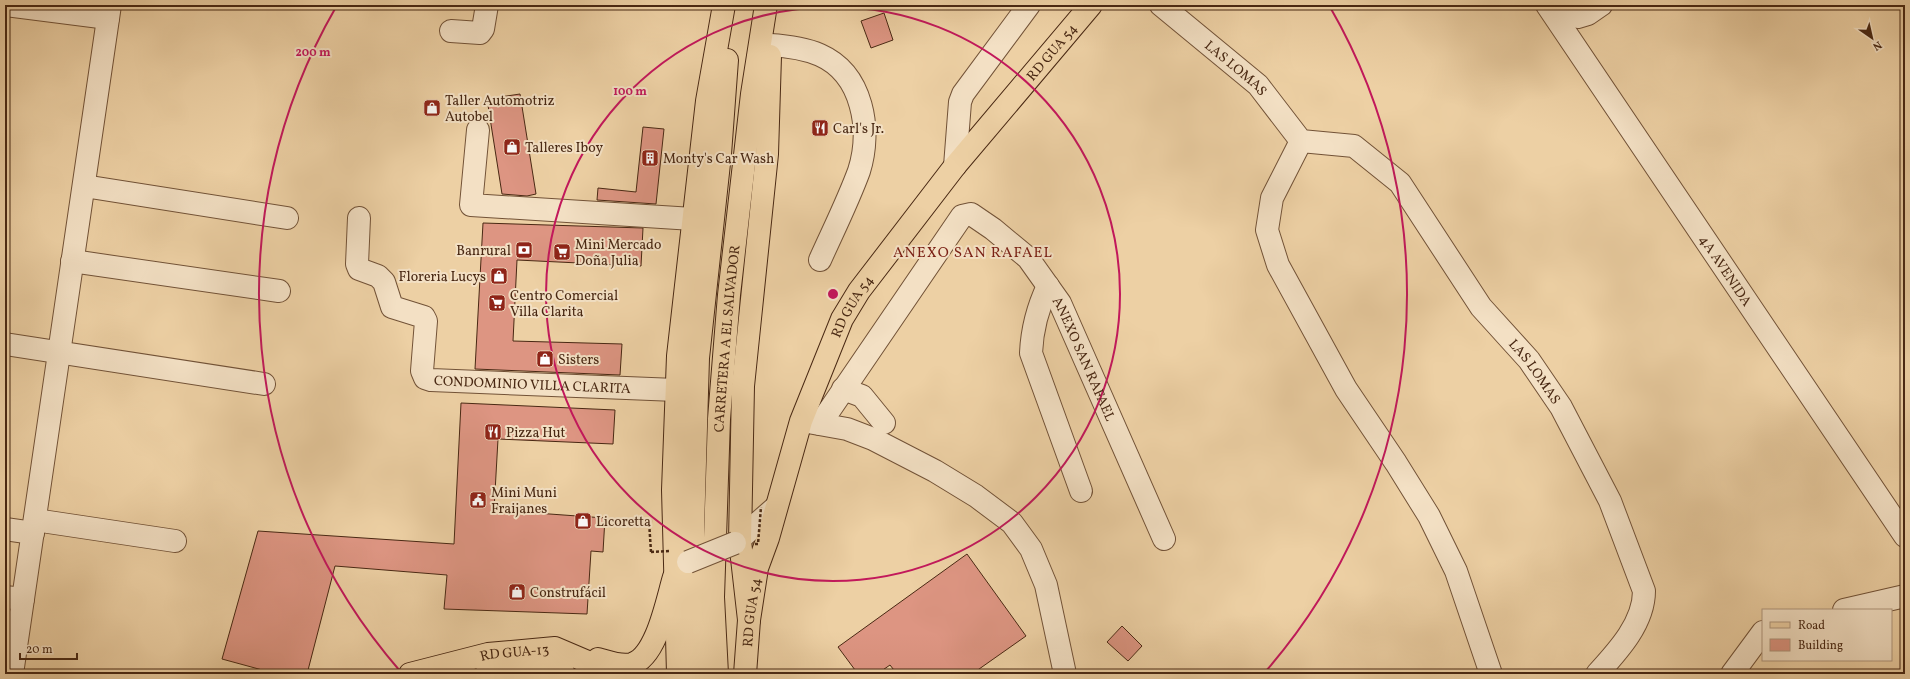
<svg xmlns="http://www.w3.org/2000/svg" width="1910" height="679" font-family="Vollkorn,serif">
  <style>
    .building { fill: #dd9582; stroke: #492813 }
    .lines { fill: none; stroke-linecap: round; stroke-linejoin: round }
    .minor-casing { stroke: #725237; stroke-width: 24 }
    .major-casing { stroke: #492813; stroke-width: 24 }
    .highway-casing { stroke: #492813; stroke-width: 24 }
    .path { stroke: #492813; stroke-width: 2.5; stroke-dasharray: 3 2; stroke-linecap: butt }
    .minor { stroke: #f3e0c4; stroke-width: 22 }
    .major { stroke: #edd0a4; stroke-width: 22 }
    .highway { stroke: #edd0a4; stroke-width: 22 }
    .minor-bridge-casing { stroke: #725237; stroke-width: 24; stroke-linecap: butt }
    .path-bridge { stroke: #492813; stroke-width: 2.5; stroke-dasharray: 3 2; stroke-linecap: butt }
    .minor-bridge { stroke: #f3e0c4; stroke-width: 22 }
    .ring { fill: none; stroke: #c2185b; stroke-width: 2 }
    .labels { text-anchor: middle; stroke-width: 4; stroke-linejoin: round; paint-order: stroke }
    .street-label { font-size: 14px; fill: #492813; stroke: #f3e0c4 }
    .poi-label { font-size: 14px; fill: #492813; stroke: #f3e0c4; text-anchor: start }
    .neighbourhood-label { font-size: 15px; letter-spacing: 1px; fill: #7a1f14; stroke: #f3e0c4 }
    .centre { fill: #c2185b; stroke: #f3e0c4; stroke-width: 2 }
    .ring-label { font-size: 12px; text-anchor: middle; font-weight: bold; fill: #c2185b; stroke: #f3e0c4; stroke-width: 4; stroke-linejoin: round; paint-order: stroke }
  </style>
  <rect width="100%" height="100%" fill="#edd0a4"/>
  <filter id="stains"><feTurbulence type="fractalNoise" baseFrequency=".005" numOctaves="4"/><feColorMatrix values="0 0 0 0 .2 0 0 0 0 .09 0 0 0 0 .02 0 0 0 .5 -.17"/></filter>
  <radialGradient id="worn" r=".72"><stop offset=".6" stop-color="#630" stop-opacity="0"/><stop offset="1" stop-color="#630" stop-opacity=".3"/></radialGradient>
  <path class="building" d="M884 13 893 40 871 48 861 21Z
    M520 94 536 194 527 196 502 194 487 99Z
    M643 127 664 129 656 204 597 200 598 188 636 192Z
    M483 223 643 228 641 266 517 260 513 341 622 344 620 375 475 369Z
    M461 403 615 410 613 444 498 439 494 510 605 518 603 552 591 551 587 614 444 609 447 575 335 566 307 674H277L222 659 258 531 454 544Z
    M967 554 1026 636 972 674H897L890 665 877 674H858L838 647Z
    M1122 626 1142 646 1128 661 1107 642Z"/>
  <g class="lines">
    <defs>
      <g id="minor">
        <path d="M6 5 108 18"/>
        <path id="s1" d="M1161 5 1258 85 1301 141 1354 146 1400 183 1481 307 1529 360 1561 407 1610 501 1644 591C1644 623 1618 651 1597 674"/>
        <path id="s2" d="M1547 5 1905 536"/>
        <path d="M1568 5 1569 10 1578 17 1588 14 1601 5"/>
        <path d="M451 31 480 33 483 29 487 5"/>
        <path d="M770 45C787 46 804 48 820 55 863 74 872 130 859 171 848 201 833 231 820 260"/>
        <path d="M478 130 471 205 693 219"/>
        <path d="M1301 141 1272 198 1267 230 1278 265 1346 389 1396 463 1429 516 1456 571 1491 674"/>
        <path d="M955 166 960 102 963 94 1029 5"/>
        <path d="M84 186 287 218"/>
        <path id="s3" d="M359 218 357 264 359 269 378 276 384 282 392 307 424 317 426 321 422 371 425 378 431 380 676 390"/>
        <path d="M72 261 279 291"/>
        <path d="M1048 286C1038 307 1032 330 1031 353L1081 491"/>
        <path d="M5 344 264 384"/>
        <path d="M843 389 862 396 884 423"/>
        <path d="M808 422 847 429 873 439 935 471 976 496 1012 523 1031 549 1046 585 1065 674"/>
        <path id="s4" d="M820 424 962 216 971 214 993 229 1028 258 1060 303 1164 539"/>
        <path d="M35 520 175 541"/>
        <path d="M5 529 33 533"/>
        <path d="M735 543 776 507"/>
        <path d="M5 597 23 599"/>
        <path d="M1844 610 1905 596"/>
        <path d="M12 674 110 5"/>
        <path d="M1732 674 1763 632"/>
      </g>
      <g id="major">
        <path d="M598 659C609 662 621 667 632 664 657 656 667 600 674 577"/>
        <path id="s5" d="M410 674 488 654 555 648 616 674"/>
        <path d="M486 674 499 670 549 667 564 674"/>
        <path id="s6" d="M745 674 749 620 757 568 768 538 801 421 842 319 859 291 955 166 1091 5"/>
      </g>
      <g id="highway">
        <path d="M749 620 740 541 743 386 767 154 770 56"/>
        <path d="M678 674 673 490 678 356 707 101 724 5"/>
        <path d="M697 674 693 602V530L698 358 720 154 727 60"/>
        <path id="s7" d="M717 674 713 597 719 419 729 295 752 94 766 5"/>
      </g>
    </defs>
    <use href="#minor" class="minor-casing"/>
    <use href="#major" class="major-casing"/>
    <use href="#highway" class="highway-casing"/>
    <path class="path" d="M651 552 649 521H653"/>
    <use href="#minor" class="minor"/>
    <use href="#major" class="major"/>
    <use href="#highway" class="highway"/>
    <defs>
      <path id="minor-bridge" d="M688 562 735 543"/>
    </defs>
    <use href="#minor-bridge" class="minor-bridge-casing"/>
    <path class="path-bridge" d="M755 544H758L761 507
      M651 552 670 551"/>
    <use href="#minor-bridge" class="minor-bridge"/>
  </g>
  <g class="ring">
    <circle cx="833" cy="294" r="287"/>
    <path d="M400 671A574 574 0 0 1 336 7M1330 7A574 574 0 0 1 1266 671"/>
  </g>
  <defs>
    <symbol id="shop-square" viewBox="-11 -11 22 22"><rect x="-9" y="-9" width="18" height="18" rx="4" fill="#8f2418" stroke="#f3e0c4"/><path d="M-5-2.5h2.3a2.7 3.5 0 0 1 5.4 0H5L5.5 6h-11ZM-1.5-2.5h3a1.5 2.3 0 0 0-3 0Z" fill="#fff"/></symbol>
    <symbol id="restaurant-square" viewBox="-11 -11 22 22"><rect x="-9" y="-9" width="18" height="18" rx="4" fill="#8f2418" stroke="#f3e0c4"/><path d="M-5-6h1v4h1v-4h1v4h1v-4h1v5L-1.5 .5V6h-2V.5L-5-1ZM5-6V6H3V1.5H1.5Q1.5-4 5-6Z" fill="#fff"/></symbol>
    <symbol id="building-square" viewBox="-11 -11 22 22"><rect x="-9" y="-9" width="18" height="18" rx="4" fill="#8f2418" stroke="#f3e0c4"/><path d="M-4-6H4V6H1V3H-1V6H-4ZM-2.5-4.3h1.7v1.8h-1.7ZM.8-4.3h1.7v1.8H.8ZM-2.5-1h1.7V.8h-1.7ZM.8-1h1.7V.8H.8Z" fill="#fff"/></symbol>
    <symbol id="bank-square" viewBox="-11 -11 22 22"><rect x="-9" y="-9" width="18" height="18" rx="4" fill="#8f2418" stroke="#f3e0c4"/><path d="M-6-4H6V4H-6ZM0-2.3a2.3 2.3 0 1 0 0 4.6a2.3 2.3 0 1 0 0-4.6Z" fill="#fff"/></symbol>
    <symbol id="supermarket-square" viewBox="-11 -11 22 22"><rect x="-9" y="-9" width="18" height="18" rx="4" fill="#8f2418" stroke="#f3e0c4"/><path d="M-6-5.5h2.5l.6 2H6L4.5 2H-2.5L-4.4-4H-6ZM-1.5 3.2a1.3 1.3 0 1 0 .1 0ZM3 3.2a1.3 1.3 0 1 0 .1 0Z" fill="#fff"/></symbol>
    <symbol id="civic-square" viewBox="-11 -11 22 22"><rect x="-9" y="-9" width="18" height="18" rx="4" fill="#8f2418" stroke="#f3e0c4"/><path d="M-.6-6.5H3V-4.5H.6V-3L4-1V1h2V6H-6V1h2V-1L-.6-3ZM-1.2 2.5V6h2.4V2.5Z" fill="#fff"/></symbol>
  </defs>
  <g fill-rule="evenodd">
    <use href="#shop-square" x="422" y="98" width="20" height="20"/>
    <use href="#restaurant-square" x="810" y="118" width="20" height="20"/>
    <use href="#shop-square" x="502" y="137" width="20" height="20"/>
    <use href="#building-square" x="640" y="148" width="20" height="20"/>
    <use href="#bank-square" x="514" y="240" width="20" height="20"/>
    <use href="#supermarket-square" x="552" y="242" width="20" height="20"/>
    <use href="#shop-square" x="489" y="266" width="20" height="20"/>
    <use href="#supermarket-square" x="487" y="293" width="20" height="20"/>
    <use href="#shop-square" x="535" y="349" width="20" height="20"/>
    <use href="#restaurant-square" x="483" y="422" width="20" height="20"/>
    <use href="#civic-square" x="468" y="490" width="20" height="20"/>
    <use href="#shop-square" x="573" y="511" width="20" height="20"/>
    <use href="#shop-square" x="507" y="582" width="20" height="20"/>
  </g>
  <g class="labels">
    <g class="street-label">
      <text dy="5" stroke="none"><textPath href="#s6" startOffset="710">RD GUA 54</textPath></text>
      <text dy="5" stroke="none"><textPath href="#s1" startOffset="98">LAS LOMAS</textPath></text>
      <text dy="5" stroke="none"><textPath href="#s2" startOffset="320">4A AVENIDA</textPath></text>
      <text dy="5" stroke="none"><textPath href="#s6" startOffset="386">RD GUA 54</textPath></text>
      <text dy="5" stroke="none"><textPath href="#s7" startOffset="336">CARRETERA A EL SALVADOR</textPath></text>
      <text dy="5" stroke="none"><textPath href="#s4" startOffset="449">ANEXO SAN RAFAEL</textPath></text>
      <text dy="5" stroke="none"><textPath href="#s1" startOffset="541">LAS LOMAS</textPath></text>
      <text dy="5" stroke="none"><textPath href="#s3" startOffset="310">CONDOMINIO VILLA CLARITA</textPath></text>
      <text dy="5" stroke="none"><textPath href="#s6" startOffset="62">RD GUA 54</textPath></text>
      <text dy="5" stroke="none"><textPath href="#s5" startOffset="107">RD GUA-13</textPath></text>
    </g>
    <g class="poi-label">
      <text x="445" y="105">Taller Automotriz<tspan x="445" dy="16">Autobel</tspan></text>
      <text x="833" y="133">Carl's Jr.</text>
      <text x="525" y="152">Talleres Iboy</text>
      <text x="663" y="163">Monty's Car Wash</text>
      <text x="575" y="249">Mini Mercado<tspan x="575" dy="16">Doña Julia</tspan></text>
      <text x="511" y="255" text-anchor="end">Banrural</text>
      <text x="486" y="281" text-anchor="end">Floreria Lucys</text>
      <text x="510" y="300">Centro Comercial<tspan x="510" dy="16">Villa Clarita</tspan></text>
      <text x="558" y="364">Sisters</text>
      <text x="506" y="437">Pizza Hut</text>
      <text x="491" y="497">Mini Muni<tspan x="491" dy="16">Fraijanes</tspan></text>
      <text x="596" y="526">Licoretta</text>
      <text x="530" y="597">Construfácil</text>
    </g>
    <g class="neighbourhood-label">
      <text x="973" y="257">ANEXO SAN RAFAEL</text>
    </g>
  </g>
  <circle cx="833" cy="294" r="6" class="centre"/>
  <g class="ring-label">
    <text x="313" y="56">200 m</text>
    <text x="630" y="95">100 m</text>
  </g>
  <rect width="1910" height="679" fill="none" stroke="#edd0a4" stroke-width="20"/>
  <rect x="6" y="6" width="1898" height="667" fill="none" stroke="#492813" stroke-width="2"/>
  <rect x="10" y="10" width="1890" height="659" fill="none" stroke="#492813"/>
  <rect x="1762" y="609" width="130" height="52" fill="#f3e0c4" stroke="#af967d"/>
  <rect x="1770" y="622" width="20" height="6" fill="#edd0a4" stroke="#af967d"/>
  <text x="1798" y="629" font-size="12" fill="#492813">Road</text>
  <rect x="1770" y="639" width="20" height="12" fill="#dd9582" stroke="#af967d"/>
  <text x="1798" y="649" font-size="12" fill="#492813">Building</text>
  <g transform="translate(1872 38) rotate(146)" stroke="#f3e0c4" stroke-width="3" paint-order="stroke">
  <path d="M0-3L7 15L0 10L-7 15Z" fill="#492813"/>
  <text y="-6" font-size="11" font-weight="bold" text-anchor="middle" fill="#492813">N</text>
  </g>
  <path d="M20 653v6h57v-6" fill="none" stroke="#492813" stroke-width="2"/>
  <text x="26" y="653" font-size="12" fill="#492813" stroke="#f3e0c4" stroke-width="3" paint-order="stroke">20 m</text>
  <rect width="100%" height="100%" filter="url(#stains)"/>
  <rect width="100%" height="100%" fill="url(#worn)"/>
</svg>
